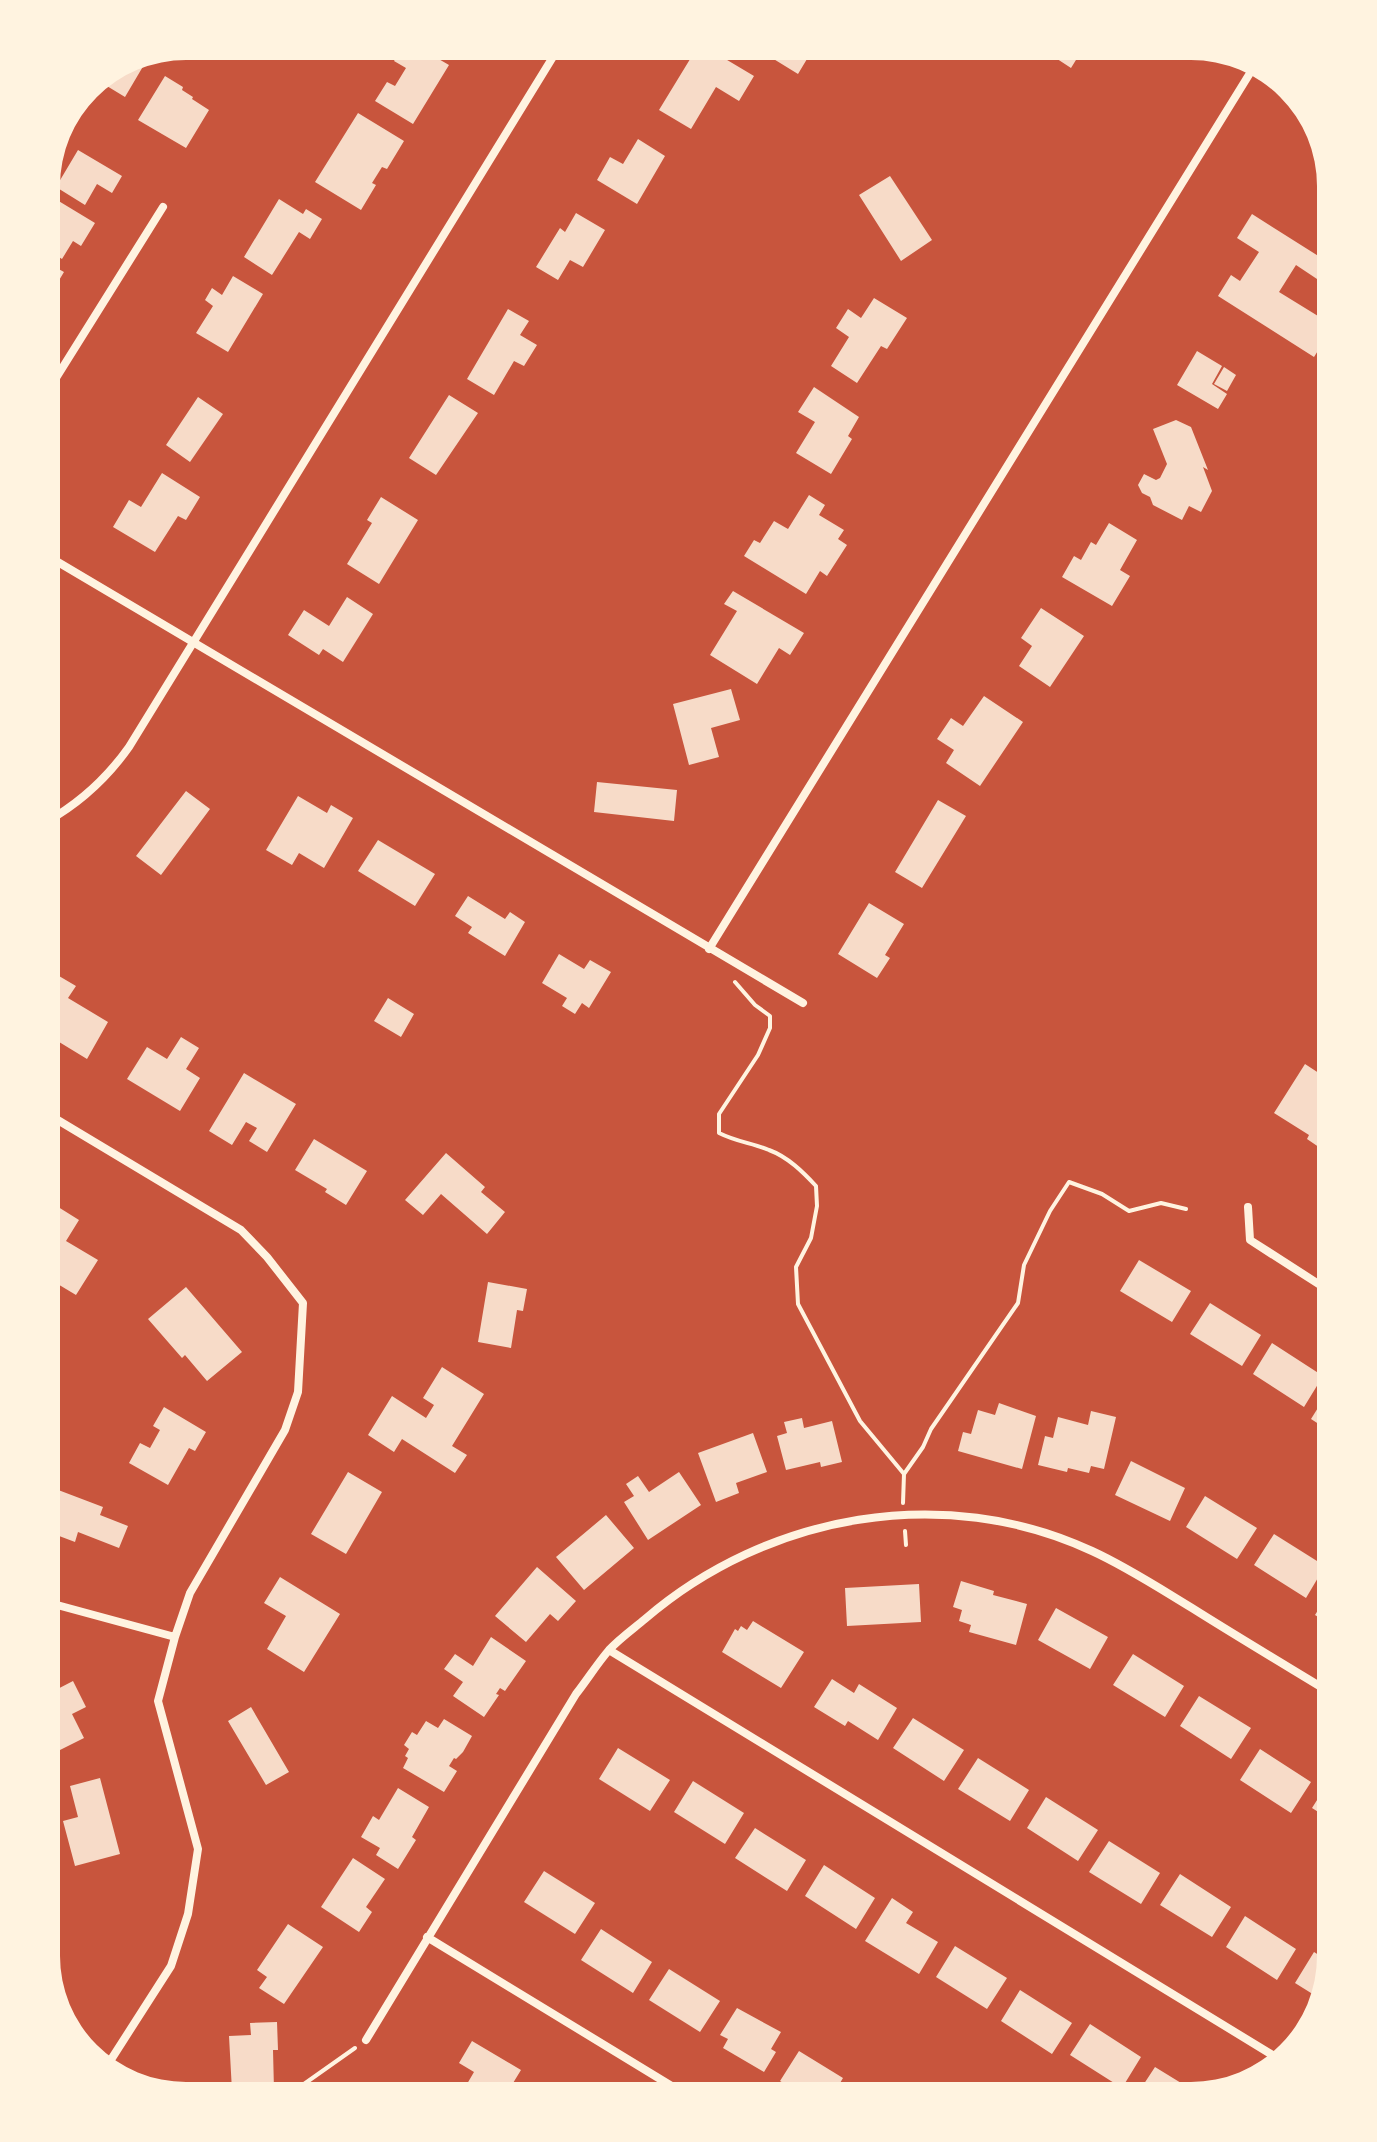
<svg xmlns="http://www.w3.org/2000/svg" width="1377" height="2142" font-family="'DM Sans',sans-serif">
  <style>
    .building { fill: #f7dbc8 }
    .lines { fill: none; stroke-linecap: round; stroke-linejoin: round }
    .path { stroke: #fff3e0; stroke-width: 4 }
    .minor { stroke: #fff3e0; stroke-width: 8 }
  </style>
  <rect width="100%" height="100%" fill="#c8553d"/>
  <path class="building" d="M1084 47 1071 68 1045 51 1041 57 1028 48Z
    M777 50H804L810 54 798 74 772 58Z
    M695 51H712L754 76 739 101 716 87 691 129 659 110Z
    M398 54H430L449 65 413 124 375 101 387 82 395 86 406 68 394 61Z
    M133 56 148 58 125 97 97 80Z
    M165 76 183 87 182 90 193 97 192 99 209 110 186 148 138 120Z
    M358 113 404 141 387 169 382 167 372 183 376 185 361 210 315 182Z
    M638 139 665 156 637 204 597 180 610 157 623 164Z
    M78 150 122 176 112 193 97 184 85 205 56 187Z
    M890 176 932 240 901 261 859 195Z
    M52 197 95 223 81 246 73 241 62 259 46 249V205Z
    M279 199 303 214 306 209 322 219 310 239 299 232 272 275 244 257Z
    M576 213 605 230 583 267 570 260 558 280 536 267 560 228 565 232Z
    M1252 214 1331 264 1320 281 1296 265 1279 292 1331 324V330L1314 357 1218 296 1231 275 1240 281 1259 252 1237 238Z
    M46 262 64 272 46 302Z
    M233 276 263 294 228 352 196 333 213 306 205 300 212 288 222 295Z
    M874 298 907 318 887 349 881 346 857 383 831 366 849 337 836 328 848 309 861 318Z
    M508 309 529 321 520 335 537 345 524 366 514 361 494 395 467 379Z
    M1197 351 1222 366 1212 384 1227 394 1218 409 1177 385Z
    M1224 367 1236 375 1227 391 1214 384Z
    M814 387 859 417 848 436 852 439 831 474 796 453 815 422 798 412Z
    M449 395 478 413 436 475 409 458Z
    M198 397 223 414 190 462 166 445Z
    M1176 420 1191 427 1208 470 1203 467 1212 491 1201 512 1189 506 1182 520 1153 505 1150 497 1142 493 1138 485 1144 474 1156 480 1160 478 1167 464 1153 429Z
    M162 473 200 497 186 520 178 516 155 552 113 527 129 500 141 507Z
    M809 495 825 505 819 515 844 530 838 539 847 545 827 576 820 571 806 594 744 556 754 540 760 543 774 521 788 529Z
    M381 497 418 520 379 584 347 564 372 523 367 520Z
    M1109 523 1137 540 1120 570 1130 576 1112 606 1062 577 1074 556 1081 560 1091 542 1096 545Z
    M733 591 804 633 790 655 779 648 757 684 710 655 737 611 724 604Z
    M347 597 373 614 343 662 323 649 319 655 288 635 304 610 329 626Z
    M1041 608 1084 636 1050 687 1019 666 1032 646 1021 638Z
    M731 689 740 720 711 728 719 757 689 765 673 704Z
    M984 696 1023 722 980 786 946 763 954 750 937 739 951 718 963 726Z
    M597 782 677 790 674 821 594 812Z
    M186 791 210 809 161 875 136 856Z
    M298 796 327 813 331 805 353 818 324 868 299 853 292 865 266 850Z
    M938 800 966 816 922 888 895 872Z
    M378 840 435 874 415 906 358 871Z
    M468 896 505 919 510 912 525 922 505 956 468 933 472 927 455 916Z
    M869 903 904 924 885 955 890 958 877 978 838 954Z
    M559 954 584 969 590 960 611 972 589 1008 582 1003 575 1014 562 1006 567 998 542 983Z
    M59 976 76 986 68 998 108 1022 87 1059 46 1034V997Z
    M388 998 414 1014 401 1037 374 1021Z
    M181 1037 199 1048 186 1069 200 1078 180 1111 127 1079 147 1047 167 1059Z
    M1305 1064 1331 1081 1328 1089 1331 1091 1329 1154 1307 1139 1309 1135 1274 1113Z
    M244 1073 296 1104 267 1152 249 1141 257 1128 246 1122 232 1145 209 1131Z
    M314 1139 367 1171 346 1205 325 1192 327 1189 295 1170Z
    M446 1153 485 1187 481 1192 505 1212 487 1234 441 1194 423 1215 405 1200Z
    M55 1205 79 1220 66 1241 98 1260 76 1295 46 1277V1219Z
    M1139 1260 1191 1291 1172 1322 1120 1291Z
    M488 1282 527 1289 523 1311 517 1310 511 1348 478 1342Z
    M186 1287 242 1352 207 1381 185 1355 182 1358 148 1319Z
    M1210 1303 1261 1335 1242 1366 1190 1334Z
    M1272 1343 1323 1376 1304 1407 1253 1374Z
    M442 1367 484 1394 452 1446 467 1455 455 1473 402 1439 394 1452 368 1435 392 1396 426 1418 434 1405 423 1398Z
    M1331 1387V1432L1311 1419Z
    M999 1403 1036 1416 1022 1469 958 1451 963 1432 971 1434 978 1410 995 1415Z
    M164 1407 206 1432 195 1451 189 1448 168 1485 129 1463 140 1443 150 1448 160 1430 153 1426Z
    M1091 1411 1116 1417 1104 1469 1091 1466 1089 1473 1068 1468 1067 1472 1038 1465 1045 1436 1053 1438 1058 1417 1088 1425Z
    M802 1418 804 1428 832 1421 842 1462 821 1467 820 1462 786 1470 777 1436 787 1433 784 1422Z
    M753 1433 767 1472 736 1483 739 1493 716 1502 698 1453Z
    M1131 1461 1185 1488 1170 1521 1115 1495Z
    M348 1472 382 1492 346 1554 311 1534Z
    M679 1472 701 1505 648 1540 624 1502 634 1496 626 1484 638 1476 649 1492Z
    M53 1488 103 1507 100 1515 128 1526 119 1548 78 1532 75 1542 46 1531V1508Z
    M1205 1496 1257 1528 1237 1559 1186 1527Z
    M606 1515 634 1548 584 1590 556 1557Z
    M1274 1534 1325 1566 1306 1598 1254 1565Z
    M537 1567 576 1601 558 1621 550 1614 526 1642 495 1616Z
    M280 1577 340 1614 304 1672 267 1649 286 1616 264 1603Z
    M961 1581 994 1591 993 1595 1027 1604 1016 1645 969 1632 971 1625 959 1621 962 1610 953 1607Z
    M919 1584 921 1622 847 1626 845 1588Z
    M1331 1589V1625L1315 1615Z
    M1056 1608 1108 1637 1090 1669 1038 1640Z
    M753 1621 804 1652 781 1688 722 1652 735 1629 738 1631 741 1626 747 1630Z
    M491 1637 526 1661 505 1691 500 1688 496 1694 499 1695 484 1717 453 1696 463 1682 444 1669 455 1654 473 1666Z
    M1133 1654 1184 1686 1165 1717 1113 1685Z
    M832 1679 854 1693 859 1684 897 1708 878 1740 848 1721 845 1726 814 1707Z
    M73 1681 86 1707 72 1714 84 1738 54 1753 46 1737V1695Z
    M1199 1696 1251 1728 1231 1759 1180 1726Z
    M251 1707 289 1772 266 1785 228 1721Z
    M913 1718 964 1750 944 1781 893 1748Z
    M444 1719 472 1736 463 1752 456 1759 454 1758 449 1766 457 1771 444 1792 403 1768 408 1758 405 1756 409 1749 404 1745 412 1732 417 1735 426 1721 438 1728Z
    M618 1748 670 1780 650 1811 599 1779Z
    M1260 1749 1311 1782 1291 1813 1240 1780Z
    M978 1758 1029 1790 1010 1821 958 1789Z
    M100 1778 120 1854 75 1866 63 1821 78 1817 70 1786Z
    M1331 1778V1820L1312 1808Z
    M693 1781 744 1813 725 1844 674 1812Z
    M398 1788 429 1807 412 1837 416 1840 398 1869 376 1855 380 1848 361 1837 373 1816 379 1820Z
    M1046 1797 1098 1830 1078 1861 1027 1828Z
    M755 1828 806 1860 787 1891 735 1858Z
    M1109 1841 1160 1873 1141 1904 1089 1872Z
    M353 1858 385 1879 366 1907 372 1912 359 1932 321 1907Z
    M824 1865 875 1898 856 1929 805 1896Z
    M544 1871 595 1903 575 1934 524 1902Z
    M1180 1874 1231 1907 1212 1937 1160 1905Z
    M892 1898 913 1912 906 1923 938 1942 919 1974 865 1941Z
    M1245 1916 1296 1949 1277 1980 1226 1947Z
    M288 1924 323 1947 284 2004 259 1988 267 1977 257 1970Z
    M601 1929 652 1962 633 1993 581 1960Z
    M955 1946 1007 1978 987 2009 936 1977Z
    M1314 1952 1330 1962 1319 1998 1295 1983Z
    M669 1969 720 2001 700 2032 649 2000Z
    M1020 1990 1072 2023 1052 2054 1001 2021Z
    M737 2008 781 2032 771 2049 776 2052 764 2072 723 2048 728 2039 720 2035Z
    M277 2022 278 2050H273L274 2090 232 2091 229 2036 251 2035 250 2023Z
    M1090 2024 1141 2057 1122 2088 1070 2055Z
    M472 2041 521 2070 505 2096H460L474 2072 459 2063Z
    M799 2051 843 2078 837 2088 845 2093 843 2096H804L780 2081Z
    M1155 2067 1199 2094 1136 2096Z"/>
  <g class="lines">
    <path class="path" d="M735 982 755 1005 770 1016V1028L758 1055 719 1114V1133C737 1142 752 1143 769 1150 788 1157 803 1172 816 1186L817 1206 811 1238 796 1267 798 1304 860 1421 904 1474 923 1447 931 1429 1018 1303 1024 1265 1050 1211 1069 1182 1102 1194 1129 1211 1161 1203 1186 1209
      M903 1503 904 1474
      M905 1531 906 1545
      M287 2096 355 2048"/>
    <path class="minor" d="M46 394 163 207
      M46 555 803 1003
      M46 822C80 803 107 778 129 747L556 52
      M709 949 1255 65
      M46 1113 241 1230 267 1257 303 1303 298 1392 285 1430 190 1593 175 1637 158 1701 198 1849 188 1914 171 1966 105 2069
      M1248 1207 1250 1240 1331 1292
      M46 1602 175 1637
      M609 1650 1279 2059
      M427 1937 688 2096
      M366 2040 576 1694C587 1680 597 1664 609 1650 619 1639 633 1629 645 1619 767 1514 944 1482 1092 1551 1127 1567 1159 1588 1192 1608 1238 1637 1285 1665 1331 1693"/>
  </g>
  <path d="M0 0H1377V2142H0ZM186 60H1191A126 126 0 0 1 1317 186V1956A126 126 0 0 1 1191 2082H186A126 126 0 0 1 60 1956V186A126 126 0 0 1 186 60Z" fill="#fff3e0" fill-rule="evenodd"/>
</svg>
